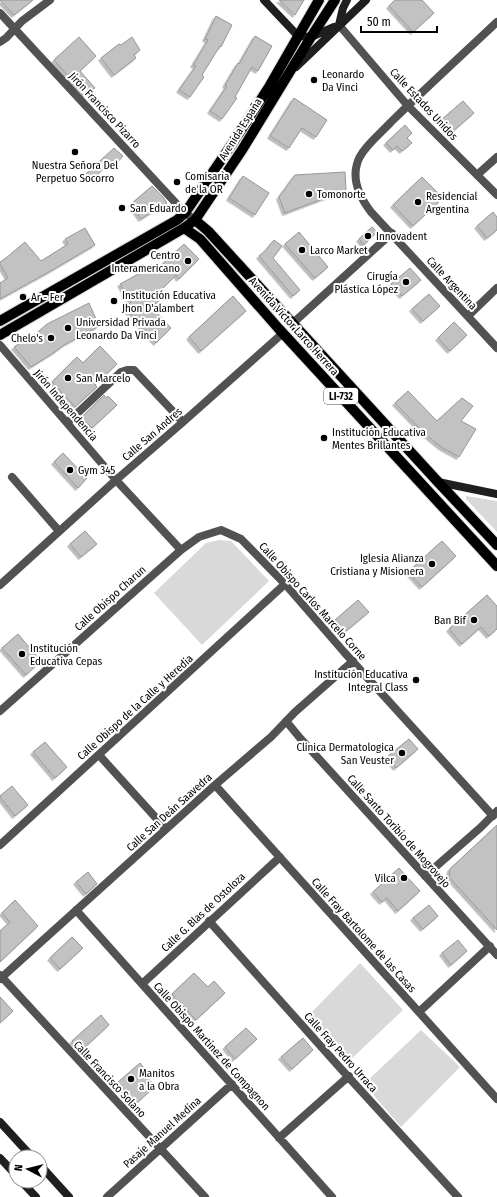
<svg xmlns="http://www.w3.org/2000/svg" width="497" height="1197" font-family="'Fira Sans Condensed',sans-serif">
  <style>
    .green { fill: #d9d9d9 }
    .building { fill: #c2c2c2; stroke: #969696; filter: url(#shadow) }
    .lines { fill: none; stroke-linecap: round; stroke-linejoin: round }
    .primary-casing { stroke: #dbdbdb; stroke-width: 12 }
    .street { stroke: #525252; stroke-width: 8 }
    .secondary { stroke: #1f1f1f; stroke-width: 8 }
    .primary { stroke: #000; stroke-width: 10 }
    .poi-dot { fill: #000; stroke: #fff; stroke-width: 1.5 }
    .labels { text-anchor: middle; stroke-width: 4; stroke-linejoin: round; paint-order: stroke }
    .shield { fill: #fff; stroke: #4c4c4c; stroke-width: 1 }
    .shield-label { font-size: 10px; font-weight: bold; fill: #000 }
    .poi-label { font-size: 11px; fill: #000; stroke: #fff; text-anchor: start }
    .street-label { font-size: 11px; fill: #000; stroke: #fff }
  </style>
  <defs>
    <filter id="shadow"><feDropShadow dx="-2.5" dy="2.5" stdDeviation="0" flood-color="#0004"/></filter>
  </defs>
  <rect width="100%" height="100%" fill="#fff"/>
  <path class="green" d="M466 496 497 501V532L466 499Z
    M219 540 231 541 269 581 202 645 154 593 206 543Z
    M360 963 403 1010 346 1064 307 1017Z
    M421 1030 460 1067 401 1127 364 1084Z"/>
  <path class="building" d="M0 0H33L14 15Z
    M279 0H304L295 15Z
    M395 0H422L434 13 413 32 389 6Z
    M216 16 232 25 221 47 220 46 202 75 204 77 190 97 179 90 196 66 193 65 208 40 205 39Z
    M255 36 272 46 258 71 252 67 235 97 237 98 222 119 210 111 227 86 225 85 238 63 239 64Z
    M79 37 96 56 80 71 95 88 85 95 54 60Z
    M132 37 140 50 134 55 136 58 114 75 101 58 119 44 121 45Z
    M294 98 327 120 316 137 302 128 289 148 270 136Z
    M463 101 474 113 451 133 440 121Z
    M405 125 412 133 407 138 412 143 402 151 397 146 393 150 386 143Z
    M114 148 123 156 116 164 112 161 90 181 85 175Z
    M345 172 346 190 285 213 279 197 295 175Z
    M243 176 269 193 255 215 229 198Z
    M422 177 443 198 413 226 393 205Z
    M152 186 163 197 167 203 141 219 131 204Z
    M493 212 497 217V230L487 238 477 226Z
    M372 227 377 232 364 245 359 239Z
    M85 228 95 245 49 272 0 299V283L8 278 0 264V262L6 258 25 242 41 261 68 244 65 239Z
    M299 232 328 267 315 278 285 244Z
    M274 240 282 246 273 258 300 290 293 296 259 256 266 250Z
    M184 244 199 259 179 279 176 275 160 291 164 296 152 307 171 328 156 343 125 308 131 302 120 284 142 272 151 265 156 270Z
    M410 268 421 280 402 296 391 284Z
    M429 294 440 306 423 321 412 309Z
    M233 296 246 311 201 351 189 337Z
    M89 303 99 326 64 345 55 352 31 367 14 347 38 332 47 324Z
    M454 322 467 335 450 351 438 338Z
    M100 346 117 364 95 385 97 387 75 407 52 382 77 357 83 363Z
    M408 391 437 421 462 398 473 406 461 421 476 429 459 457 441 447 424 433 395 403Z
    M104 395 106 398 108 396 117 405 92 428 83 419 85 418 83 416Z
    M63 453 87 478 78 488 54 462Z
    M85 531 97 544 81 557 70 544Z
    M442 541 456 556 422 587 408 572Z
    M487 595 497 606V629L489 636 481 627 462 644 449 629Z
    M358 600 369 612 345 632 335 620Z
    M18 634 41 661 26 675 2 648Z
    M409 739 418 749 396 768 387 757Z
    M45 742 67 767 55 778 33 752Z
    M12 786 28 805 15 816 0 797V796Z
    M497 825V930L449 877 450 869Z
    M399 868 420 891 398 911 387 898 382 902 373 892Z
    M88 872 97 884 86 894 76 882Z
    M15 900 38 926 0 962V931L10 922 2 913Z
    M429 905 438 916 423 929 413 918Z
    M72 937 83 948 60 969 50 958Z
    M458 940 467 951 451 965 442 953Z
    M194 973 208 987 214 981 225 993 196 1020 172 994Z
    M0 997 13 1011 0 1023Z
    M101 1015 109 1025 81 1051 72 1041Z
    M246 1028 257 1039 235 1059 225 1047Z
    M303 1038 313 1050 292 1069 281 1057Z
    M140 1063 148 1073 145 1075 155 1086 136 1104 117 1083Z"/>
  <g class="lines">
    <defs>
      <path id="primary" d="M195 220 208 231 438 482 497 545
        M184 228 200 239 279 329 497 566
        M0 321 177 220 185 213 232 144 269 87 319 0
        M0 335 184 228 195 220 242 150 311 37 335 0"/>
    </defs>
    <use href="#primary" class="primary-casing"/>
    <path class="street" d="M0 13 185 213 195 220
      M497 22C462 55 426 88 391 122 381 133 360 150 357 164 352 181 361 199 371 212L497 348
      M339 25 408 106 497 195
      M0 42 6 38 22 21 50 0
      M477 175 497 157
      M468 316 497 288
      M293 323 392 233
      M0 345 116 480 181 550
      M67 423 121 372 127 370H134L183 422
      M12 477 59 531
      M0 585 116 480 183 422 283 333
      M0 711 181 550 199 537 221 530 241 539 285 584 344 652 493 816
      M286 721 300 738 497 955
      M99 755 166 829
      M215 785 497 1099
      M0 845 285 584
      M425 876 480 828 497 811
      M76 910 332 1197
      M209 921 342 1070 458 1197
      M0 975 205 1197
      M0 979 215 785 271 737 295 712 353 661
      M142 984 280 857
      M419 1012 490 946
      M279 1138 349 1076
      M107 1197 232 1084"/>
    <path class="secondary" d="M264 0 298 36 311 37 334 27
      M339 25 343 8 347 0
      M296 67 366 0
      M438 482 497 494
      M0 1122 32 1157
      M0 1158 16 1175
      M40 1165 69 1197
      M21 1181 36 1197"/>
    <use href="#primary" class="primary"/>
  </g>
  <g class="poi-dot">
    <circle cx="314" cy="80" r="4"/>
    <circle cx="75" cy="152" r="4"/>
    <circle cx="177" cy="182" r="4"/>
    <circle cx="309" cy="194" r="4"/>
    <circle cx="418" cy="202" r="4"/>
    <circle cx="122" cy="208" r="4"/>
    <circle cx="368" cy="236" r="4"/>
    <circle cx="302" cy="250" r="4"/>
    <circle cx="188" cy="261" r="4"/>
    <circle cx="406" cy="282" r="4"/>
    <circle cx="23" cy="297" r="4"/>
    <circle cx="114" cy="301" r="4"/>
    <circle cx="68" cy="328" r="4"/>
    <circle cx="51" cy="338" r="4"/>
    <circle cx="68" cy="378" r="4"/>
    <circle cx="324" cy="438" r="4"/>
    <circle cx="70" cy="470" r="4"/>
    <circle cx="432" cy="564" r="4"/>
    <circle cx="474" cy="620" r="4"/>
    <circle cx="22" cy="654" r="4"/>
    <circle cx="416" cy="680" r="4"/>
    <circle cx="402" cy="753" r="4"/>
    <circle cx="404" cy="878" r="4"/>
    <circle cx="131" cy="1079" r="4"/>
  </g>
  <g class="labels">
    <rect class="shield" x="324" y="388" width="34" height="16" rx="3"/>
    <g class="shield-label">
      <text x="341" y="400">LI-732</text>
    </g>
    <g class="poi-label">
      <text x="322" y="78">Leonardo<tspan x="322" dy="13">Da Vinci</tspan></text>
      <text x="75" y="169" text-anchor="middle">Nuestra Señora Del<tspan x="75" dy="13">Perpetuo Socorro</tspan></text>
      <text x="185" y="180">Comisarìa<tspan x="185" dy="13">de la OR</tspan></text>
      <text x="317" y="198">Tomonorte</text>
      <text x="426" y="200">Residencial<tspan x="426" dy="13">Argentina</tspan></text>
      <text x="130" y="212">San Eduardo</text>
      <text x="376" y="240">Innovadent</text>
      <text x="310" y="254">Larco Market</text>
      <text x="180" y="259" text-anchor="end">Centro<tspan x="180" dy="13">Interamericano</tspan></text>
      <text x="398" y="280" text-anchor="end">Cirugía<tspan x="398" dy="13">Plástica López</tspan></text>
      <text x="122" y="299">Institución Educativa<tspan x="122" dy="13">Jhon D'alambert</tspan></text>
      <text x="31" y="301">Ar - Fer</text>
      <text x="76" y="326">Universidad Privada<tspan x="76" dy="13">Leonardo Da Vinci</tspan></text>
      <text x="43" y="342" text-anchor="end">Chelo's</text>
      <text x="76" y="382">San Marcelo</text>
      <text x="332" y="436">Institución Educativa<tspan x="332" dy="13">Mentes Brillantes</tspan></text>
      <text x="78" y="474">Gym 345</text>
      <text x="424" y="562" text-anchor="end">Iglesia Alianza<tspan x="424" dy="13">Cristiana y Misionera</tspan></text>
      <text x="466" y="624" text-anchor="end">Ban Bif</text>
      <text x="30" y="652">Institución<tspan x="30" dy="13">Educativa Cepas</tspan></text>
      <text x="408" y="678" text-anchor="end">Institución Educativa<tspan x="408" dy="13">Integral Class</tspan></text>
      <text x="394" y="751" text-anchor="end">Clinica Dermatologica<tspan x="394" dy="13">San Veuster</tspan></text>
      <text x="396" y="882" text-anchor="end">Vilca</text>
      <text x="139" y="1077">Manitos<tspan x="139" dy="13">a la Obra</tspan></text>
    </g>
    <g class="street-label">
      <text transform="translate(424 104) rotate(47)" y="4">Calle Estados Unidos</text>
      <text transform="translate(105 110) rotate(47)" y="4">Jirón Francisco Pizarro</text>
      <text transform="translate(240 129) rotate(-58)" y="4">Avenida España</text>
      <text transform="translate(452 283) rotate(47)" y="4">Calle Argentina</text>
      <text transform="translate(294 326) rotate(48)" y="4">Avenida Víctor Larco Herrera</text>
      <text transform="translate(66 405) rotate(49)" y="4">Jirón Independencia</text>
      <text transform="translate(152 434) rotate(-41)" y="4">Calle San Andres</text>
      <text transform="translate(110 598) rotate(-42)" y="4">Calle Obispo Charun</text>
      <text transform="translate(313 601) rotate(48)" y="4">Calle Obispo Carlos Marcelo Corne</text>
      <text transform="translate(135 707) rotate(-42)" y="4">Calle Obispo de la Calle y Heredia</text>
      <text transform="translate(169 812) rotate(-42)" y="4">Calle San Deán Saavedra</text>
      <text transform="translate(399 831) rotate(48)" y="4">Calle Santo Toribio de Mogrovejo</text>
      <text transform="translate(203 912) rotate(-43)" y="4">Calle G. Blas de Ostoloza</text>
      <text transform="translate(364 935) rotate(48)" y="4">Calle Fray Bartolome de las Casas</text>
      <text transform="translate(212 1046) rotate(48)" y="4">Calle Obispo Martinez de Compagnon</text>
      <text transform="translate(341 1052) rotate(48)" y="4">Calle Fray Pedro Urraca</text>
      <text transform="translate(110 1079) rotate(47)" y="4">Calle Francisco Solano</text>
      <text transform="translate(162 1132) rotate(-42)" y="4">Pasaje Manuel Medina</text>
    </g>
  </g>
  <g transform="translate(28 1169) rotate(277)"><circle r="19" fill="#ffffff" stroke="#999999"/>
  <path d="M0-3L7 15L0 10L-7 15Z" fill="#000000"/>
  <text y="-6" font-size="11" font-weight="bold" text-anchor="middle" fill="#000000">N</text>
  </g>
  <path d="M361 26v6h76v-6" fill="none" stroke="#000000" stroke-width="2"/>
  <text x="367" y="26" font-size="12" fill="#000000" stroke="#ffffff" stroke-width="3" paint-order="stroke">50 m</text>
</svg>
